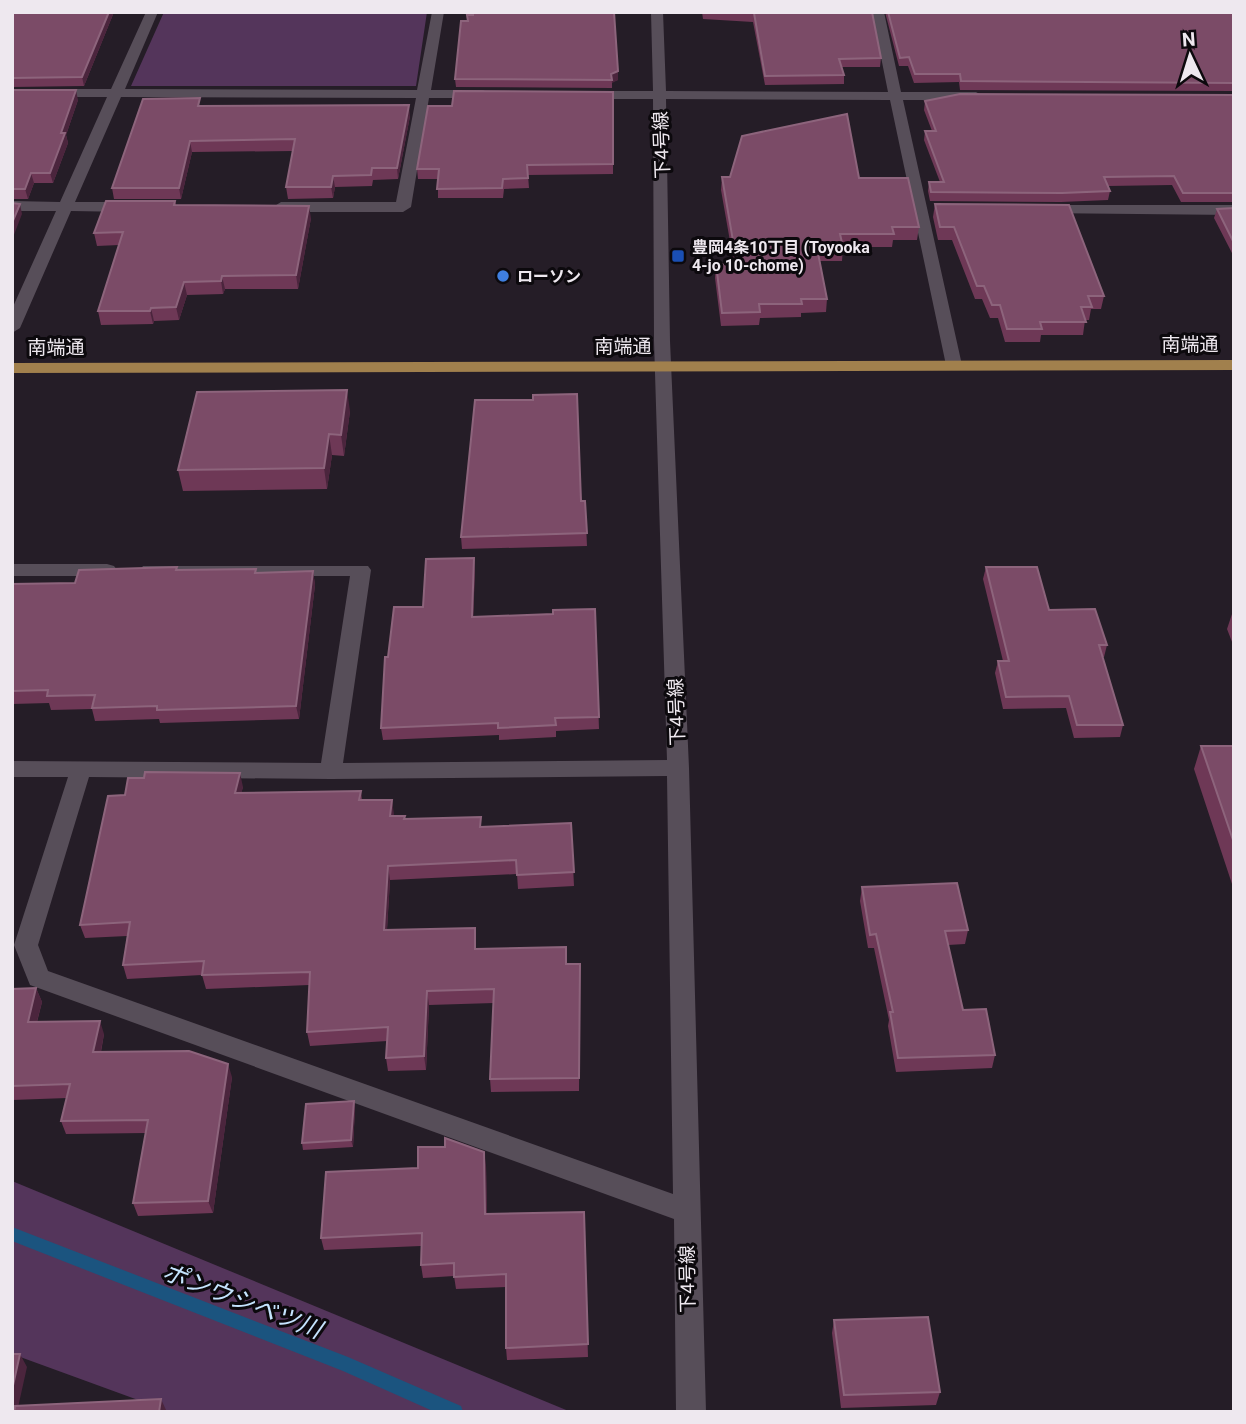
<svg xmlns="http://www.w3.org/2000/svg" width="1246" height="1424" font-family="Roboto,'Noto Sans JP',sans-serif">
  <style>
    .green { fill: #54355b }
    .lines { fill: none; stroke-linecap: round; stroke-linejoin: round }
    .stream { fill: #1b547f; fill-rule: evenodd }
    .minor { fill: #574e59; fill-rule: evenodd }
    .major { fill: #a1804d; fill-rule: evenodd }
    .wall { fill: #6e3856 }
    .shaded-wall { fill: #4b253d }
    .building { fill: #7b4b67; stroke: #8d647c; stroke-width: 2 }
    .transit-dot { fill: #1a4fb4; stroke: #0c090d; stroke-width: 2.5 }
    .shop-dot { fill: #3f7fe0; stroke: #0c090d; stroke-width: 2.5 }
    .labels { text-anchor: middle; stroke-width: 6; stroke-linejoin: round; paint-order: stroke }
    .far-poi-label { font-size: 16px; font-weight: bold; fill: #eee8ef; stroke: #0c090d; text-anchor: start }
    .street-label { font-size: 19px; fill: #eee8ef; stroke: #0c090d }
    .near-water-label { font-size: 24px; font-style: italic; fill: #c5e4fe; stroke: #0c090d }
  </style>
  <rect width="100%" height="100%" fill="#251d27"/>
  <path class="green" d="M164 12H427L416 86H131Z
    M12 1181 571 1412H171L12 1354Z"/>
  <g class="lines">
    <path class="stream" d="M12 1227 348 1357 461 1406 463 1412H435L343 1371 12 1241Z"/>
    <path class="minor" d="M146 12H158L125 89 417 90 432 12H444L431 90H483L490 94 483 98H429L411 207 403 212H281L273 207 281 202H396L416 98 121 97 75 202H130L138 207 130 212 71 211 20 328 12 333V309L56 211H12V201L60 202 107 97H12V89H111Z
      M651 12H663L666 91 888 92 872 12H884L901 92H976L983 96 976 100H903L962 365 954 370 946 365 890 100 666 99 670 341 689 768 706 1412H676L674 1219 30 985 14 945 68 777H12V761L321 763 350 576H150L143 574 140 570 143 566H368L371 570 343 763 667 760 654 341 653 99H585L578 95 585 91H653ZM667 776 673 1194 48 971 38 945 89 777 331 779Z
      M1044 205H1234V215L1039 213 1036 210Z
      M12 564H107L114 566 117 570 114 574 107 576H12Z"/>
    <path class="major" d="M1234 360V370L12 373V363Z"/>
  </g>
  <path class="wall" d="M12 12H114L84 86 12 87Z
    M702 12H872L881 58 880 67H842L844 75V84L765 85 753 22 703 19Z
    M885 12H1234V91L960 90 959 82 914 83 908 66H899Z
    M618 71V80L612 82V88L456 87 455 79Z
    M12 90 78 100 66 135 68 143 53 183H34L28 199H12Z
    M613 92V174L528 175 529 188 504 189 503 198H438V179H418L417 169 452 106Z
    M1234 95V202H1181L1172 185 1108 186 1110 191 1108 200 1061 202 930 201 928 191 929 182H940L924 140 925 131H932L924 110 925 101Z
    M201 106 410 116 398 179 373 180 372 186 335 187 333 198 288 199 286 187 293 151 192 152 181 199H114L112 188Z
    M722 177 859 178 919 227 917 240H893L892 247H843L842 261H820L827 299 826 312 801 313V317L760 318 759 325 721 326 715 278 716 264H734L721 190Z
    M175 201 176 205 311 218 298 289H225L223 294 187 295 179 320 154 321 153 324 101 325 98 311 119 245 97 246 94 233Z
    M935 204 1104 296 1101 309H1091L1089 320H1085L1083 335H1041L1040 342H1005L998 318H990L982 299H975L952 240H938L933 217Z
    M1234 208V257L1214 218 1217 209Z
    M350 411 344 456 332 455 327 489 183 491 178 470Z
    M581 501H585L587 546 462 549 461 537Z
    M986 567 1049 610 1107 645 1104 657H1102L1123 725 1120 737 1074 738 1066 708 1003 709 995 673 998 661H1003L983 579Z
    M177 570 257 573 313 571 315 585 299 719 160 723 159 719 95 721 92 709 51 710 49 703 12 704V584L75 583Z
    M475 570 473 617 553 614 595 609 599 729 556 731V737L499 740V735L383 740 381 728 388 657 423 607Z
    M1234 608V647L1227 629Z
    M1201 746H1234V884H1232L1194 769Z
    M144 778 243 787 241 793 361 791 362 800H392L393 816H405V819L482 827 571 823 574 886 518 889 517 874 390 880 387 930 475 928 476 949 567 964H580L579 1091 491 1092 490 1079 494 1003 429 1005 426 1070 388 1071 386 1058 387 1041 310 1046 307 1032 309 985 206 989 202 975 127 979 123 965 127 936 85 938 80 925 125 795Z
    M862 887 968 930 965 944 948 945 963 1010 995 1055 992 1068 896 1072 888 1026 889 1020 874 948H868L860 901Z
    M36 988 42 1002 37 1022 104 1034 101 1052 232 1077 213 1213 138 1216 133 1203 146 1133 66 1134 61 1121 67 1098 12 1100V989Z
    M354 1101 355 1108 353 1147 303 1150 302 1143Z
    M486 1165 487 1214 584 1212 588 1357 507 1360 506 1348V1287L456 1289 454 1276 423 1278 421 1265V1246L324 1250 321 1238Z
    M834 1320 940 1392 936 1405 841 1408 832 1333Z"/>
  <path class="shaded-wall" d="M109 12H114L84 86 82 77Z
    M618 71V80L612 83 611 74Z
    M76 90 78 100 66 135 68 143 53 183 50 173 61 133Z
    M409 105 410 116 398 179 397 168Z
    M190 141 192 152 181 199 179 188Z
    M31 173 34 183 28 199 25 189Z
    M333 176 335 187 333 198 331 187Z
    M20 204 22 214 12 240V223Z
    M309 206 311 218 298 289 296 275Z
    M222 276 225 289 223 294 221 281Z
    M184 282 187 295 179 320 176 307Z
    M151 308 154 321 153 324 150 311Z
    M347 390 350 411 344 456 341 435Z
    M329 434 332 455 327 489 324 468Z
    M474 558 475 570 473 629 472 617Z
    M313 571 315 585 299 719 296 706Z
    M240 773 243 787 238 807 235 793Z
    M392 800 394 814 392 830 390 816Z
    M388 866 390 880 386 944 384 930Z
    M36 988 42 1002 33 1036 28 1022Z
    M427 991 429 1005 426 1070 424 1056Z
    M100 1021 104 1034 98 1066 93 1052Z
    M228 1064 232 1077 213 1213 208 1201Z
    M354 1101 355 1108 353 1147 351 1140Z
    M484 1152 486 1165 487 1227 485 1214Z
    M20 1354 27 1367 17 1412H12V1390Z
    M161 1399 166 1410V1412H159Z"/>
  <path class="building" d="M12 12H109L82 77 12 78Z
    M473 12H614L618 71 611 74 612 80 455 79 461 21H468L467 15H473Z
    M732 12H872L881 58 839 59 844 75 765 76 754 13Z
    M888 12H1234V83L961 81 960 74H915L909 57 900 58Z
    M12 90H76L61 133H65L50 173H31L25 189H12Z
    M454 91 613 92V164L527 165 528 178 503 179 502 188 437 189 439 169H417L428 106H452Z
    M960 94 1234 95V193H1183L1174 176 1104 177 1110 191 1062 193 931 192 929 182H944L925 131H936L925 101Z
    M200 98 198 106 409 105 397 168H372L371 175 333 176 331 187H286L295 139 190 141 179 188H112L143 99Z
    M847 114 859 178H908L919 227H892L894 234H840L843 247 817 248 827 299H801L802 304H759L760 312 722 313 716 264H737L722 177H730L742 136Z
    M106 201H175L174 205 309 206 296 275 222 276 221 281 184 282 176 307 151 308 150 311H98L123 232 94 233Z
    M12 203 20 204 12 223Z
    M935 204 1069 205 1104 296H1088L1092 307H1081L1086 322H1040L1042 329H1007L1000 305H992L984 286H977L954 227H940Z
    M1234 208V243L1217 209Z
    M347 390 341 435 329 434 324 468 178 470 197 392Z
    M577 394 581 501H585L587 533 461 537 475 400H533V395Z
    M474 558 472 617 553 614V610L595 609 599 717 555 718 556 725 498 728V723L381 728 385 657H388L394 607H423L426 559Z
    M177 567 176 570 256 569 255 573 313 571 296 706 157 710V706L92 708 95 695 47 696 48 690 12 691V584L75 583 79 570Z
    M986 567H1037L1049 610 1095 609 1107 645H1099L1123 725H1077L1069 696 1006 697 998 661H1009Z
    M1201 746H1234V843Z
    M145 772 240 773 235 793 361 791 359 800H392L390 816H405L404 819 481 817 480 827 571 823 574 872 517 875 516 860 388 866 384 930 475 928V949L566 947V964H580L579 1078 490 1079 494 989 427 991 424 1056 386 1058 388 1027 307 1032 310 972 202 975 204 961 123 965 130 922 80 925 108 796 125 795 128 778H144Z
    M957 883 968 930 945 931 963 1010 986 1009 995 1055 898 1058 890 1012H893L876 934 870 935 862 887Z
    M36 988 28 1022 100 1021 93 1052 189 1051 228 1064 208 1201 133 1203 148 1120 61 1121 70 1084 12 1086V989Z
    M354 1101 351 1140 302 1143 306 1104Z
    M445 1138 484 1152 485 1214 584 1212 588 1344 506 1348V1274L454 1277V1263L421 1265 422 1233 321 1238 326 1172 418 1168V1147H445Z
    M928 1317 940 1392 844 1395 834 1320Z
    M12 1354H20L12 1390Z
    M161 1399 159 1412H14L15 1406Z"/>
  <rect class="transit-dot" x="671" y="249" width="14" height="14" rx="3.5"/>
  <circle class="shop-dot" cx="503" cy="276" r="7"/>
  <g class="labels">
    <g class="far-poi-label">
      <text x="692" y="253">豊岡4条10丁目 (Toyooka<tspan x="692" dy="18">4-jo 10-chome)</tspan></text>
      <text x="517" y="282">ローソン</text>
    </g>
    <g class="street-label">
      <text transform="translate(661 145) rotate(-92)" y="7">下4号線</text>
      <text x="1190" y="351">南端通</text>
      <text x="623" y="353">南端通</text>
      <text x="56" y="354">南端通</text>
      <text transform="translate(676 712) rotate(-92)" y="7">下4号線</text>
      <text transform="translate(687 1279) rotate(-91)" y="7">下4号線</text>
    </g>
    <g class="near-water-label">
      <text transform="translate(242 1301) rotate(21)" y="8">ポンウシベツ川</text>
    </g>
  </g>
  <rect width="1246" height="1424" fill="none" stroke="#eee8ef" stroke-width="28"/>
  <g transform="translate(1190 56) rotate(356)" stroke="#0c090d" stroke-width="5" paint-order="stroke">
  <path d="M0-5L12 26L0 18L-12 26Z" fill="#eee8ef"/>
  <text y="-10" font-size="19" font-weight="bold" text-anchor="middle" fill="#eee8ef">N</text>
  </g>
</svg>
